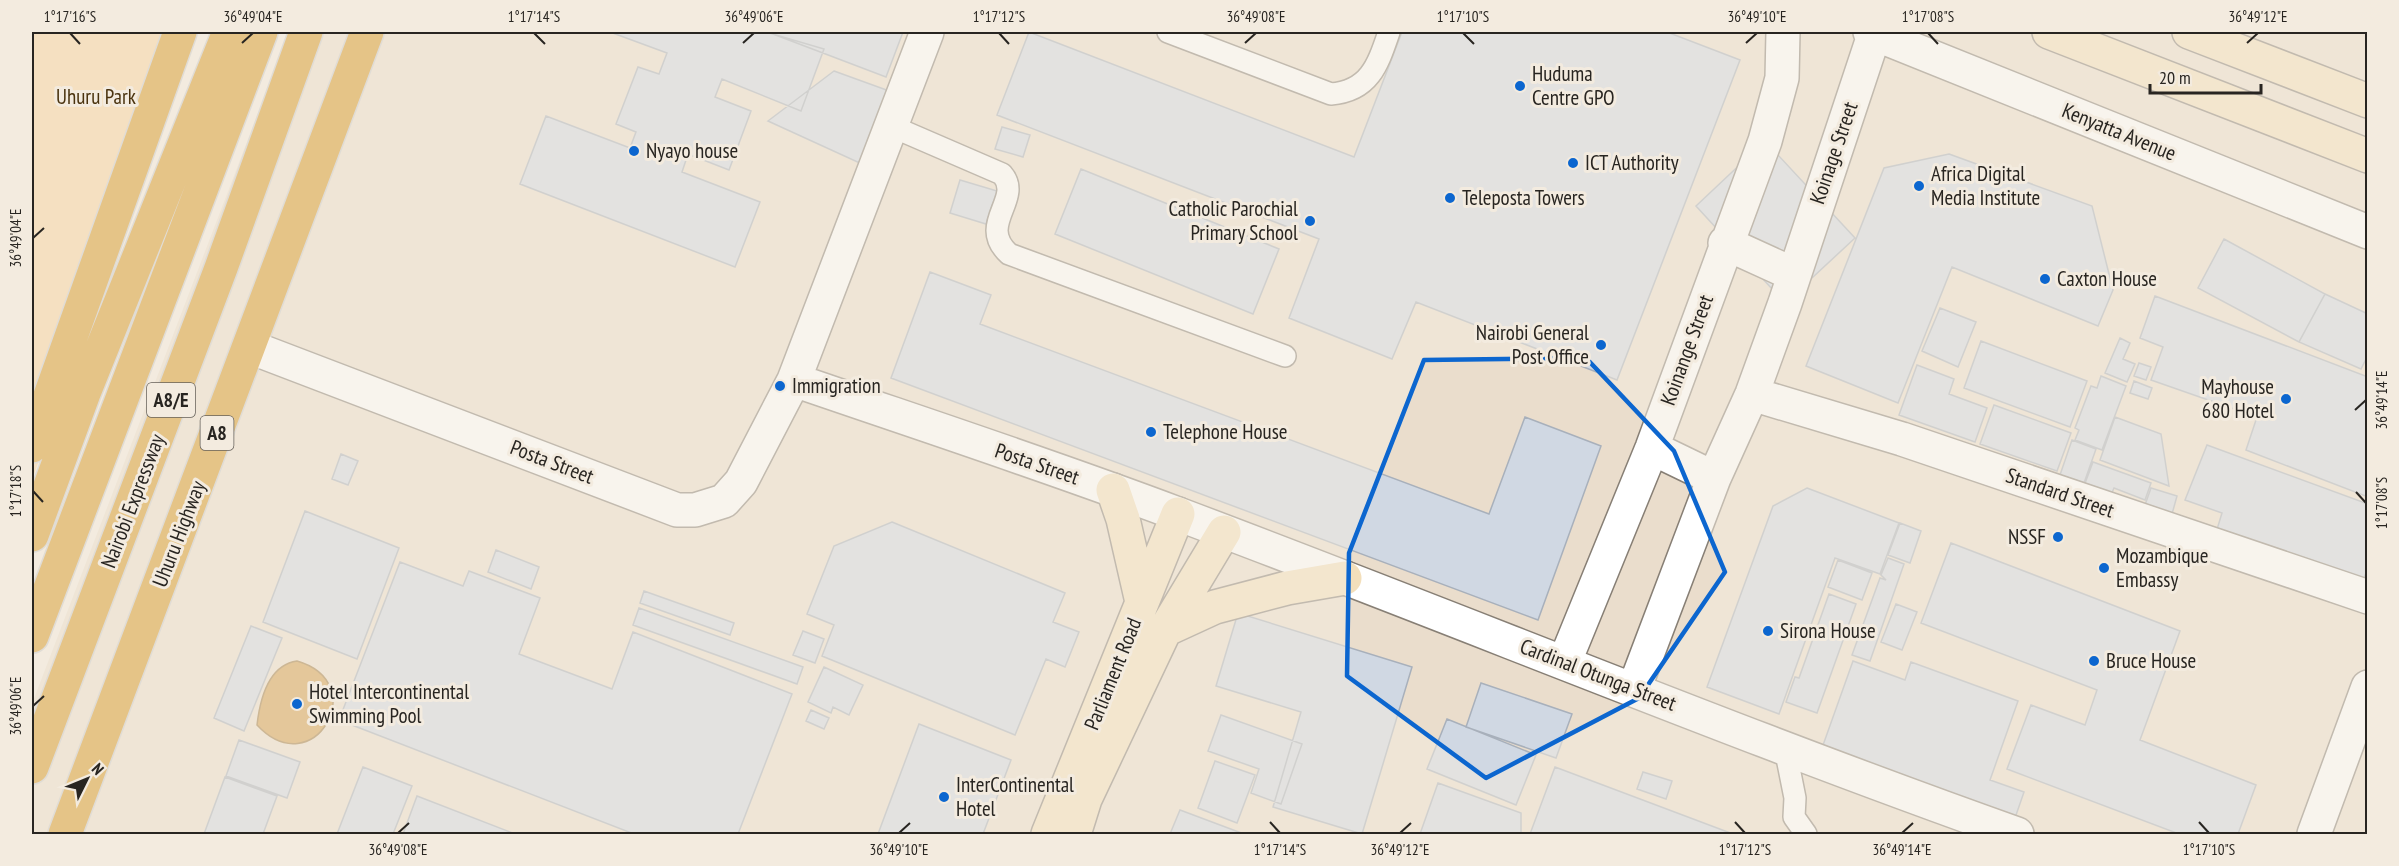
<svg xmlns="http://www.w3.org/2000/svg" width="2399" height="866" font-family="'PT Sans Narrow',sans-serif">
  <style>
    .built { fill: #eaddcc }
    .green { fill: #f9d29d }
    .water { fill: #d29b47; stroke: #9f783c; stroke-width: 1.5 }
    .building { fill: #d0d8e3; stroke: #a8b0bb; stroke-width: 1.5 }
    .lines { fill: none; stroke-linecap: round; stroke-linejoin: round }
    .lane-casing { stroke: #877f75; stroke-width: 24 }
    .street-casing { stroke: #877f75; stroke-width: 36 }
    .secondary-casing { stroke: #877f75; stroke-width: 36 }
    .highway-casing { stroke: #cbcbca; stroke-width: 36 }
    .lane { stroke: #fff; stroke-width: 21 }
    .street { stroke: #fff; stroke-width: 33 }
    .secondary { stroke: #f3dfbb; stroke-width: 33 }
    .highway { stroke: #d6941d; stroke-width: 33 }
    .marked { fill: none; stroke: #0c66cf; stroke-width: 4.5; stroke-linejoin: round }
    .ticks { fill: none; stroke: #282521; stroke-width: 2 }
    .poi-dot { fill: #0c66cf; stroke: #f3ebdf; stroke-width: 2 }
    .labels { text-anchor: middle; stroke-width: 6; stroke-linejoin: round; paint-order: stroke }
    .shield { fill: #f3ebdf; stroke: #65605a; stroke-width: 1.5 }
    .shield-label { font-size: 20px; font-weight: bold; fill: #282521 }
    .poi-label { font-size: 21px; fill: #282521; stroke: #f3ebdf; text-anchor: start }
    .park-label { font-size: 21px; fill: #4a330f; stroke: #f3ebdf }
    .street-label { font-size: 21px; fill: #282521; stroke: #f3ebdf }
    .neatline { fill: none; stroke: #282521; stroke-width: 2 }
    .ticks-label { font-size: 15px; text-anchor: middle; fill: #282521 }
  </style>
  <rect width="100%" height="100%" fill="#f3ebdf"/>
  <path class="built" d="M289 32H2367V834H32V704Z"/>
  <path class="green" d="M32 32H188L133 194 32 480Z"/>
  <path class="water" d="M297 661C373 683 313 785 257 725 260 699 269 665 297 661Z"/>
  <path class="building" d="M610 32H766L824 49 801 111 722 79 715 97 751 111 729 170 688 154 682 172 760 202 735 267 520 184 546 116 630 148 636 132 616 124 638 67 659 74 667 53Z
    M774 32H903L886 77 773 34Z
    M1029 32 1354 157 1402 32H1667L1740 60 1617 380 1416 302 1392 359 1289 318 1319 239 997 115Z
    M834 71 903 96 875 170 768 121Z
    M1002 127 1030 135 1023 157 995 149Z
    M1765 141 1855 238 1785 303 1696 206Z
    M1949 154 2092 206 2113 290 2098 326 1952 267 1898 403 1806 366 1884 168Z
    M1081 169 1279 249 1253 314 1055 234Z
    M960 180 997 191 986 224 950 213Z
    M2224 239 2325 294 2299 342 2198 288Z
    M930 272 991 295 980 324 1489 514 1525 417 1601 446 1538 620 891 378Z
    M2325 294 2368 314V355L2361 369 2299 342Z
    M2155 296 2368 377V497L2246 450 2257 417 2151 380 2163 347 2140 338Z
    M1940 308 1976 322 1958 367 1922 351Z
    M2120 338 2130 343 2123 359 2135 364 2127 382 2105 373Z
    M1981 341 2087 381 2070 427 1964 388Z
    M2139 363 2151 367 2146 380 2134 376Z
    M1917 365 1954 379 1949 394 1987 408 1975 442 1899 415Z
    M2101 376 2126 386 2102 450 2075 440 2079 430 2075 428 2091 386 2097 388Z
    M2134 381 2152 388 2148 399 2130 393Z
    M1994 405 2071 433 2057 471 1980 444Z
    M2115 417 2161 434 2169 486 2100 460Z
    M2072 440 2096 449 2084 483 2060 475Z
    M2207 445 2368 504V567L2361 587 2215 536 2222 513 2185 500Z
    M341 454 358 461 348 485 332 479Z
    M2093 462 2151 483 2145 500 2114 488 2111 495 2084 486Z
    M1807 488 1899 523 1880 574 1835 558 1779 714 1707 687 1773 506Z
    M2151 488 2177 496 2172 514 2145 505Z
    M305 511 399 548 357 659 263 622Z
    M892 522 1065 593 1053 622 1079 632 1065 667 1046 659 1015 735 822 656 834 625 807 614 834 546Z
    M1900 523 1921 531 1910 563 1888 555Z
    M1951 543 2180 631 2140 740 2256 785 2238 834H2179L2007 769 2031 705 2085 725 2097 690 1921 623Z
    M496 550 539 567 531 589 488 572Z
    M1888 558 1904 564 1870 661 1852 655 1880 578 1886 580 1881 575Z
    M1838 560 1872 573 1862 600 1828 587Z
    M400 562 463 586 469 571 540 598 519 654 612 689 633 632 792 694 738 834H634L339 720Z
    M644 591 734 623 730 635 640 603Z
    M1829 594 1856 604 1817 713 1786 702 1795 677 1799 678Z
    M1896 604 1917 612 1902 650 1881 642Z
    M639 608 803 667 797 684 633 625Z
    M1238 613 1412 667 1362 834 1273 807 1301 712 1216 686Z
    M251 626 282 638 244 731 214 718Z
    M803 631 824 639 815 663 793 655Z
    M1853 661 1905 680 1911 662 2018 701 1990 780 2024 792 2015 818 1822 748Z
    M824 667 863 685 849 715 833 707 831 713 808 702Z
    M1481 683 1572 714 1556 758 1466 727Z
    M811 710 829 718 824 729 806 721Z
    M1221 715 1302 744 1281 804 1251 793 1259 769 1208 751Z
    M1447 719 1536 755 1516 805 1427 769Z
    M919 724 1011 760 983 834H878Z
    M239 740 300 762 287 798 226 776Z
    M1215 761 1255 775 1237 823 1198 808Z
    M363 767 412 786 393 834H337Z
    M1555 767 1733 834H1530Z
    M1643 772 1672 781 1666 799 1637 789Z
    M225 777 277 796 263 834H204Z
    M1438 783 1521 813V834H1420Z
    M417 796 515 834H403Z
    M1180 810 1244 834H1170Z"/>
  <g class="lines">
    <defs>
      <path id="lane" d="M1168 32 1331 94C1370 91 1378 64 1389 32
        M891 126 1002 174C1024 199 976 224 1009 254L1285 356
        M1785 748 1795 798 1794 817 1806 834"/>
      <path id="street" d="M1870 32 2368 232
        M1725 243 1793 274
        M250 347 677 510H695L724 501 741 482 794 380 927 32
        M794 380C922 424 1051 466 1178 514 1458 619 1735 734 2017 834
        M1752 394 1902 439 2368 597
        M1652 448 1714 478
        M1565 661 1652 448 1765 141 1782 78 1783 32
        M1634 689 1714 478 1752 394 1785 303 1875 32
        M2314 834 2368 687"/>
      <path id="secondary" d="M2049 32 2368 156
        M2189 32 2368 101
        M1113 490 1123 519 1142 602
        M1165 630 1215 607 1287 588 1345 578
        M1048 834 1178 514
        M1074 834 1085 799 1165 630 1224 532"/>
      <path id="highway" d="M32 446 180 32
        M32 535 84 393 229 32
        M32 636 261 32
        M32 767 221 268 306 32
        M65 834 367 32"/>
    </defs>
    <use href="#lane" class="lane-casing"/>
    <use href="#street" class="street-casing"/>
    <use href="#secondary" class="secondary-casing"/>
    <use href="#highway" class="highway-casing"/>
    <use href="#lane" class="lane"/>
    <use href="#street" class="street"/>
    <use href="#secondary" class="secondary"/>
    <use href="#highway" class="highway"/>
  </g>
  <path d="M0 0H2399V866H0ZM1586 358 1674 451 1725 572 1639 698 1486 778 1347 676 1349 553 1424 360Z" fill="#f3ebdf" fill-opacity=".55" fill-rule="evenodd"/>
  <path class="marked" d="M1586 358 1674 451 1725 572 1639 698 1486 778 1347 676 1349 553 1424 360Z"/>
  <path class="ticks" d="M70 33 80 44M534 33 545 44M999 33 1009 44M1463 33 1474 44M1928 33 1938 44M242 43 253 33M743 43 754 33M1245 43 1256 33M1746 43 1757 33M2247 43 2258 33M33 238 44 228M2355 410 2366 400M33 491 43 502M2356 492 2366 503M33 706 44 696M1270 822 1280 833M1735 822 1745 833M2199 822 2209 833M398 833 409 823M899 833 910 823M1400 833 1411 823M1902 833 1913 823"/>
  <g class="poi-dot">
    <circle cx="1520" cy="86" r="6"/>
    <circle cx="634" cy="151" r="6"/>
    <circle cx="1573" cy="163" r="6"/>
    <circle cx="1919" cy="186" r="6"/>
    <circle cx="1450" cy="198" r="6"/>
    <circle cx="1310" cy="221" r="6"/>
    <circle cx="2045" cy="279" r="6"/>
    <circle cx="1601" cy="345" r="6"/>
    <circle cx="780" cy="386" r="6"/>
    <circle cx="2286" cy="399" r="6"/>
    <circle cx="1151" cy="432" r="6"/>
    <circle cx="2058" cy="537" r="6"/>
    <circle cx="2104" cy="568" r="6"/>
    <circle cx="1768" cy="631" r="6"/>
    <circle cx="2094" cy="661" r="6"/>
    <circle cx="297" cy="704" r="6"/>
    <circle cx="944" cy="797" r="6"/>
  </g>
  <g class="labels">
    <g class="shield">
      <rect x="147" y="383" width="48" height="34" rx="4.5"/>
      <rect x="200.5" y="416" width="33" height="34" rx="4.5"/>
    </g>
    <g class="shield-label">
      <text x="171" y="407">A8/E</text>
      <text x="217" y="440">A8</text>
    </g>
    <g class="poi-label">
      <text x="1532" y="81">Huduma<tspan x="1532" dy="24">Centre GPO</tspan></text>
      <text x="646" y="158">Nyayo house</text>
      <text x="1585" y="170">ICT Authority</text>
      <text x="1931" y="181">Africa Digital<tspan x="1931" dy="24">Media Institute</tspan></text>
      <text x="1462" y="205">Teleposta Towers</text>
      <text x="1298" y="216" text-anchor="end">Catholic Parochial<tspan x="1298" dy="24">Primary School</tspan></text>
      <text x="2057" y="286">Caxton House</text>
      <text x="1589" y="340" text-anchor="end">Nairobi General<tspan x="1589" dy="24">Post Office</tspan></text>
      <text x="792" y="393">Immigration</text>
      <text x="2274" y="394" text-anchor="end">Mayhouse<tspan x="2274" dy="24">680 Hotel</tspan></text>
      <text x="1163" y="439">Telephone House</text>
      <text x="2046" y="544" text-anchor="end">NSSF</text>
      <text x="2116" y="563">Mozambique<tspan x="2116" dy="24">Embassy</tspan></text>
      <text x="1780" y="638">Sirona House</text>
      <text x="2106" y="668">Bruce House</text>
      <text x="309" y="699">Hotel Intercontinental<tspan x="309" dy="24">Swimming Pool</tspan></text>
      <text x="956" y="792">InterContinental<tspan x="956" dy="24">Hotel</tspan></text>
    </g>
    <g class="park-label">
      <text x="96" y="104">Uhuru Park</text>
    </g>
    <g class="street-label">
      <text transform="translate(2119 132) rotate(22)" y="7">Kenyatta Avenue</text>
      <text transform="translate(1834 153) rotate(-71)" y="7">Koinage Street</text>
      <text transform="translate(1687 350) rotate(-70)" y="7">Koinange Street</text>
      <text transform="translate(552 462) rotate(21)" y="7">Posta Street</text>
      <text transform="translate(1037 464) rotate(19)" y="7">Posta Street</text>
      <text transform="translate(2060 493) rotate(19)" y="7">Standard Street</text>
      <text transform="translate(133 501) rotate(-69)" y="7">Nairobi Expressway</text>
      <text transform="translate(179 534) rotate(-69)" y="7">Uhuru Highway</text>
      <text transform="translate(1113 674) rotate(-68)" y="7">Parliament Road</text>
      <text transform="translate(1598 675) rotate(21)" y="7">Cardinal Otunga Street</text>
    </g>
  </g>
  <rect width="2399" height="866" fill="none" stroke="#f3ebdf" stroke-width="66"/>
  <g transform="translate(87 779) rotate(47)" stroke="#f3ebdf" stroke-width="4.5" paint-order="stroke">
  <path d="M0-4.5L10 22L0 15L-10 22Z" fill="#282521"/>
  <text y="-9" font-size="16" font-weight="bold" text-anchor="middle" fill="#282521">N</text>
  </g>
  <path d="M2150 84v9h111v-9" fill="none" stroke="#282521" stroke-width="3"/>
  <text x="2159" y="84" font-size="18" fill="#282521" stroke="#f3ebdf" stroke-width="4.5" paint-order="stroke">20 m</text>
  <rect x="33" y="33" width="2333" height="800" class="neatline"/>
  <g class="ticks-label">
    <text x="70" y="22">1°17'16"S</text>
    <text x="253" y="22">36°49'04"E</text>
    <text x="534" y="22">1°17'14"S</text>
    <text x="754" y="22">36°49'06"E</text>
    <text x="999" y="22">1°17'12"S</text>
    <text x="1256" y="22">36°49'08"E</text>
    <text x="1463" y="22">1°17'10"S</text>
    <text x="1757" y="22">36°49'10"E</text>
    <text x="1928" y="22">1°17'08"S</text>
    <text x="2258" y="22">36°49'12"E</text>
    <text transform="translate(16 238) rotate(-90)" y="5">36°49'04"E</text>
    <text transform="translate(2382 400) rotate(-90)" y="5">36°49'14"E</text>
    <text transform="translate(16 491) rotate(-90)" y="5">1°17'18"S</text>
    <text transform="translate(2382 503) rotate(-90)" y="5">1°17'08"S</text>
    <text transform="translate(16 706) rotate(-90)" y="5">36°49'06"E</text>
    <text x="398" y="855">36°49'08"E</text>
    <text x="899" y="855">36°49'10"E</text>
    <text x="1280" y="855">1°17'14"S</text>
    <text x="1400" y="855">36°49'12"E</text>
    <text x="1745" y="855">1°17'12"S</text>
    <text x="1902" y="855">36°49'14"E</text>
    <text x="2209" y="855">1°17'10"S</text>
  </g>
</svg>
